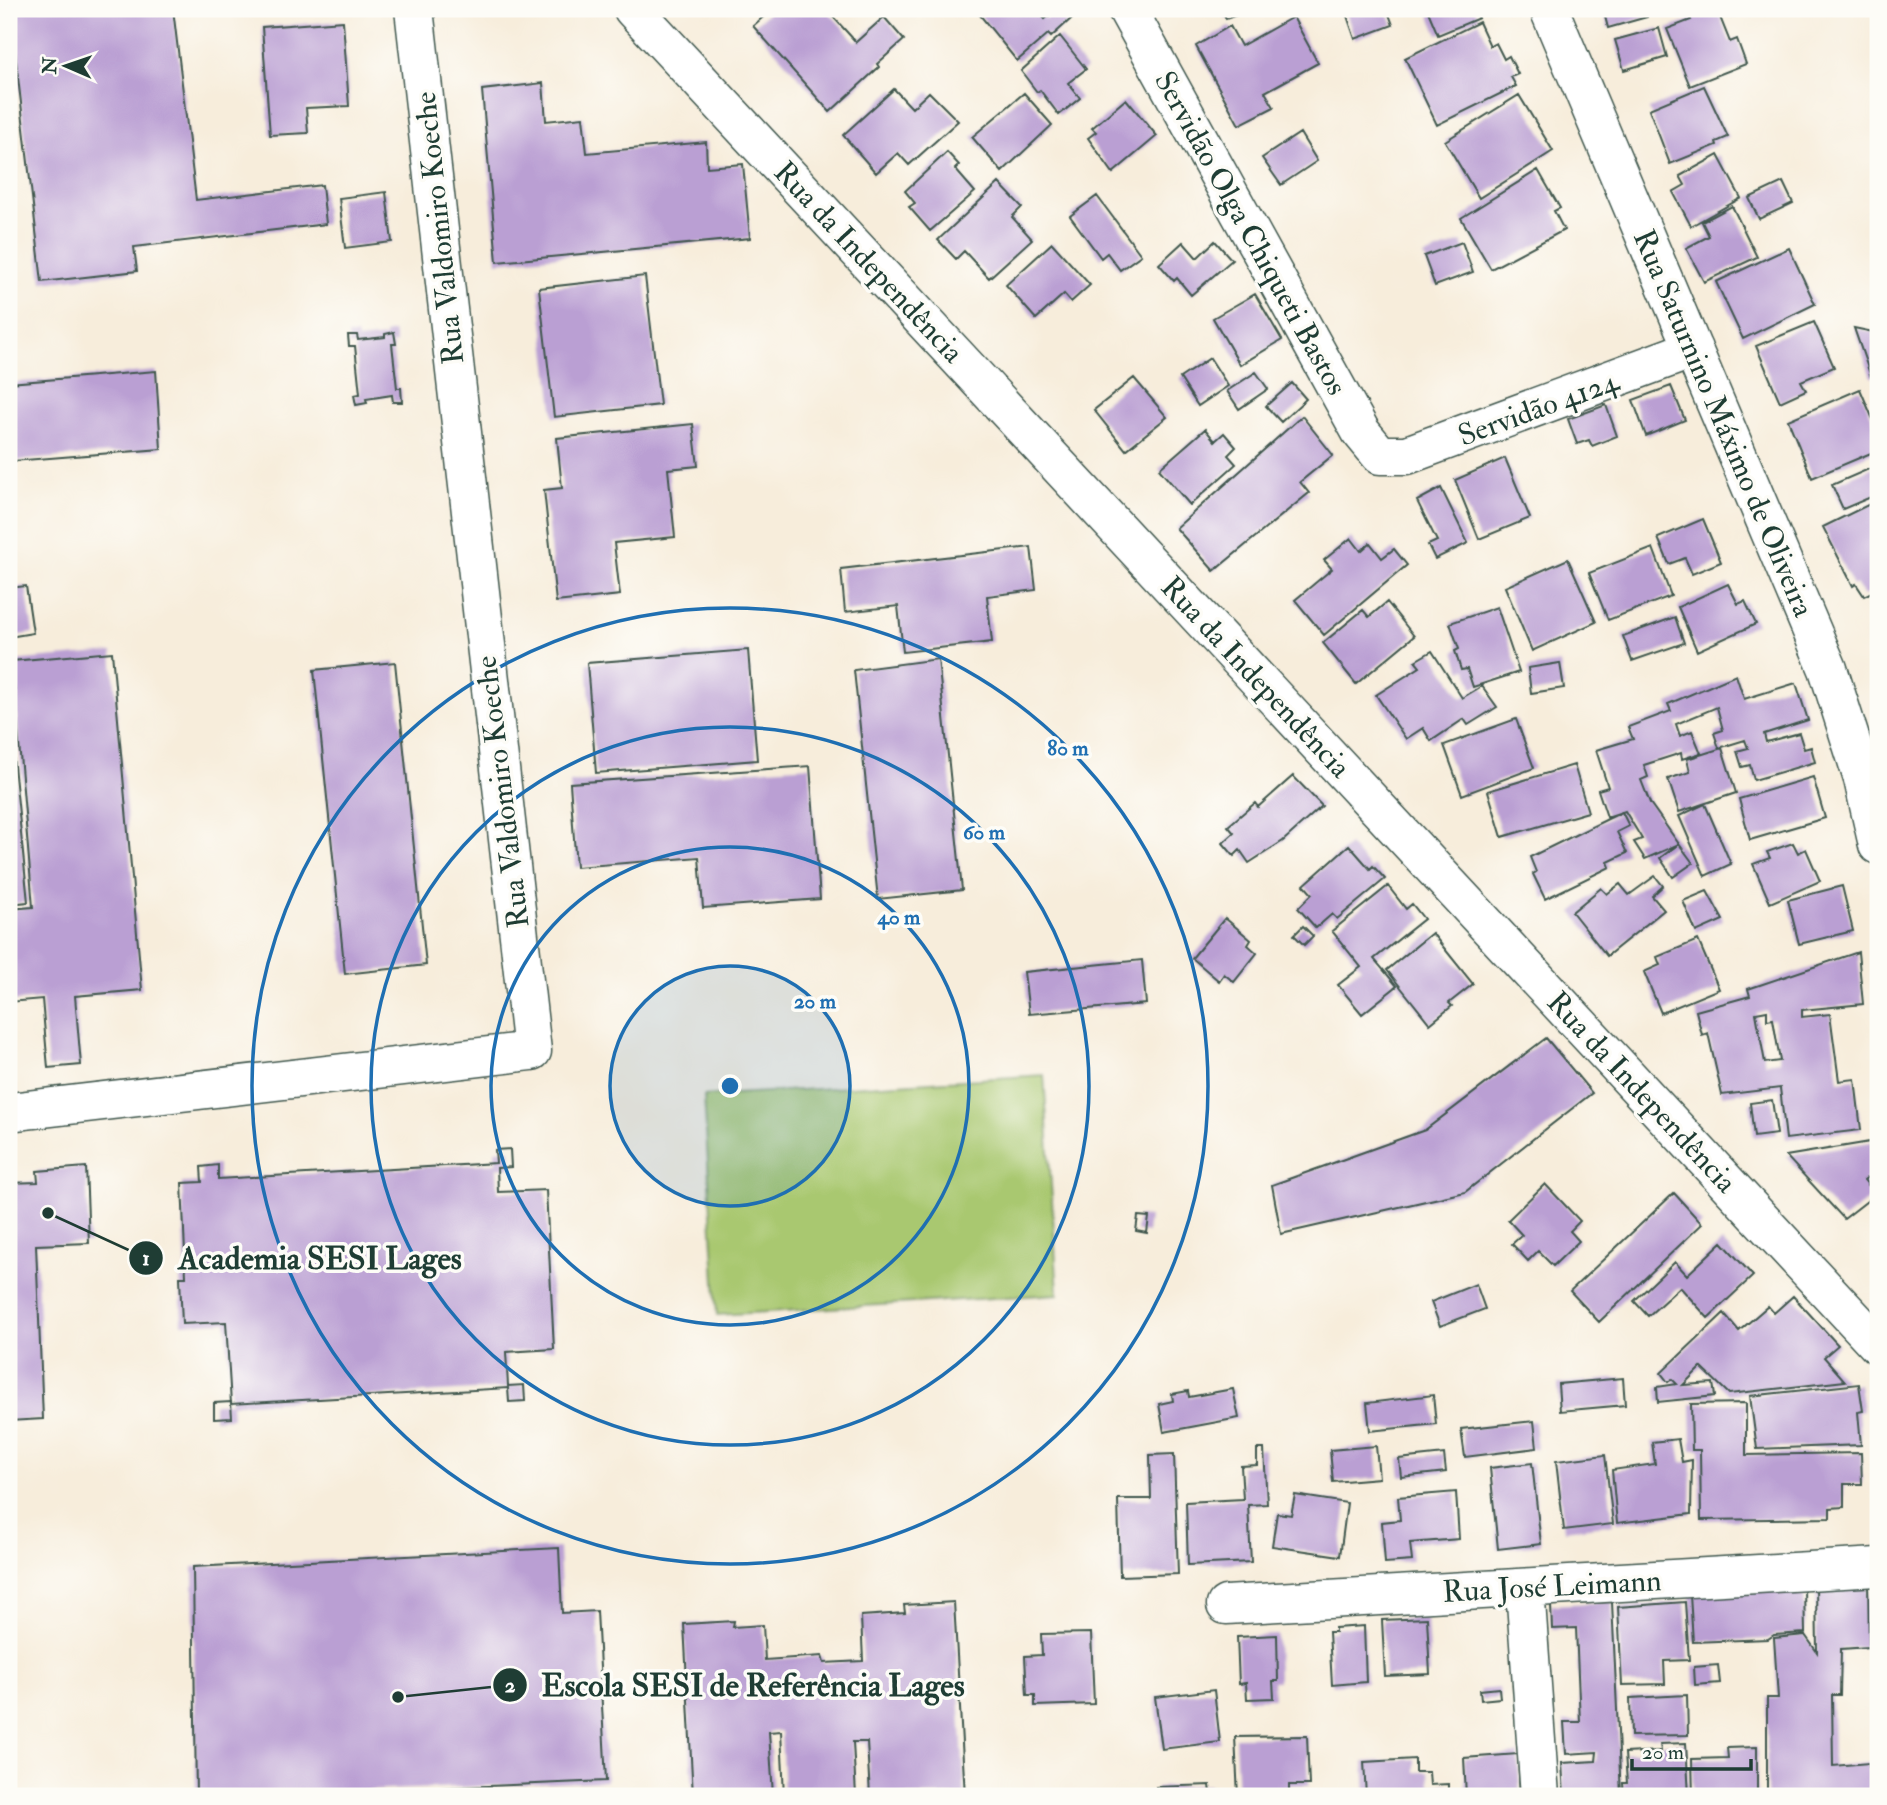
<svg xmlns="http://www.w3.org/2000/svg" width="1887" height="1805" font-family="'IM FELL Double Pica',serif">
  <style>
    .green { fill: #a9c870; stroke: #648252; stroke-width: 2 }
    .building { fill: #ba9fd3; fill-rule: evenodd }
    .lines { fill: none; stroke-linecap: round; stroke-linejoin: round }
    .minor-casing { stroke: #3f574d; stroke-width: 41 }
    .tertiary-casing { stroke: #3f574d; stroke-width: 41 }
    .minor { stroke: #fff; stroke-width: 38 }
    .tertiary { stroke: #fff; stroke-width: 38 }
    .ring { fill: none; stroke: #1f6fb2; stroke-width: 3.5 }
    .labels { text-anchor: middle; stroke-width: 7; stroke-linejoin: round; paint-order: stroke }
    .street-label { font-size: 30px; fill: #1f3d34; stroke: #fdfcf7 }
    .centre { fill: #1f6fb2; stroke: #fdfcf7; stroke-width: 3.5 }
    .ring-label { font-size: 21px; text-anchor: middle; font-weight: bold; fill: #1f6fb2; stroke: #fdfcf7; stroke-width: 7; stroke-linejoin: round; paint-order: stroke }
    .leader { fill: none; stroke: #1f3d34; stroke-width: 2.5 }
    .callout-dot { fill: #1f3d34; stroke: #fdfcf7; stroke-width: 2.5 }
    .mark-label { font-size: 21px; text-anchor: middle; font-weight: bold; fill: #fff }
    .callout-label { font-size: 32px; text-anchor: middle; font-weight: bold; fill: #1f3d34; stroke: #fdfcf7; stroke-width: 7; stroke-linejoin: round; paint-order: stroke }
  </style>
  <rect width="100%" height="100%" fill="#fdfcf7"/>
  <filter id="ink" filterUnits="userSpaceOnUse"><feTurbulence type="fractalNoise" baseFrequency=".0143" numOctaves="2"/><feDisplacementMap in="SourceGraphic" scale="14" xChannelSelector="R" yChannelSelector="G"/><feConvolveMatrix kernelMatrix="1 2 1 2 8 2 1 2 1" color-interpolation-filters="sRGB"/></filter>
  <filter id="wash" filterUnits="userSpaceOnUse"><feTurbulence type="fractalNoise" baseFrequency=".00686" numOctaves="4" result="noise"/><feDisplacementMap in="SourceGraphic" scale="28" xChannelSelector="R" yChannelSelector="G"/><feGaussianBlur stdDeviation="1.57" result="paint"/><feColorMatrix in="noise" values="0 0 0 0 0 0 0 0 0 0 0 0 0 0 0 0 0 1.4 0 .05"/><feComposite in="paint" operator="in"/></filter>
  <g filter="url(#wash)">
    <rect width="100%" height="100%" fill="#f7eddb"/>
    <path class="green" d="M1044 1075 1058 1294 717 1315 704 1096Z"/>
    <g id="blocks">
      <path class="building" d="M10 9H107V11L173 9 196 200 322 185 326 224 134 247 137 271 42 282Z
        M772 9H826L856 42 884 17 904 40 877 64 879 67 830 112 753 26Z
        M985 9H1036L1045 19 1052 13 1049 9H1082L1051 37 1048 34 1017 61 979 14Z
        M1222 9H1252L1226 19Z
        M1348 9H1387L1393 25 1355 39 1345 10Z
        M1427 9H1475L1479 18 1438 35Z
        M1603 9H1657V11L1647 14V17L1608 28Z
        M1699 9H1725L1718 12 1730 42 1737 39 1746 64 1690 86 1667 29 1691 20 1688 13Z
        M1293 17 1318 63 1265 92 1274 107 1239 125 1196 46 1230 26 1241 46Z
        M343 21 349 106 306 108 308 133 270 135 262 27Z
        M1479 22 1490 46 1496 43 1504 59 1509 56 1518 74 1511 77 1516 86 1437 125 1405 58Z
        M1659 28 1667 57 1624 70 1615 40Z
        M1060 36 1086 69 1068 83 1080 98 1059 115 1040 90 1037 92 1021 71Z
        M543 83 546 121 583 117 587 153 706 142 707 167 743 164 750 238 497 262 482 90Z
        M1704 86 1728 137 1716 142 1717 145 1670 164 1649 109Z
        M894 89 912 108 929 92 958 121 909 165 898 153 876 173 843 135Z
        M1024 93 1052 125 1002 172 972 137Z
        M1519 95 1553 151 1479 198 1445 141Z
        M1126 99 1157 136 1113 173 1088 138 1096 132 1092 128Z
        M1300 133 1317 161 1281 185 1262 158Z
        M947 152 959 165 955 169 975 192 930 231 909 207 915 203 905 191Z
        M1718 155 1741 198 1691 226 1673 192 1685 185 1680 176Z
        M1538 170 1560 208 1554 211 1564 230 1491 269 1461 218Z
        M1783 182 1793 203 1759 219 1749 198Z
        M999 183 1022 207 1012 217 1032 239 989 278 964 251 956 259 938 240Z
        M386 192 392 242 345 248 339 198Z
        M1097 196 1141 255 1120 270 1107 253 1101 258 1070 216Z
        M1732 206 1757 257 1704 282 1686 248 1709 236 1702 222Z
        M1215 241 1232 260 1191 295 1177 278 1174 281 1159 264 1183 242 1197 258Z
        M1462 242 1473 272 1435 286 1424 256Z
        M1052 243 1090 285 1071 302 1064 294 1036 319 1006 285Z
        M1789 248 1815 304 1743 339 1716 282Z
        M645 276 660 405 554 417 539 288Z
        M1255 294 1282 340 1240 365 1213 318Z
        M1814 322 1834 367 1801 381 1806 390 1780 402 1756 346Z
        M1854 328 1878 333V377H1871Z
        M394 332 396 344H392L397 388H401L402 402H393L392 395 366 399 367 403 356 405 354 395 360 394 355 346H349L348 335H357L358 340 385 337V334Z
        M1210 358 1228 386 1198 406 1180 378Z
        M156 371 161 449 13 461 9 383Z
        M1256 372 1268 389 1239 409 1227 391Z
        M1134 378 1167 417 1126 450 1094 410Z
        M1292 383 1306 399 1281 422 1266 406Z
        M1671 386 1685 420 1646 436 1633 400Z
        M1860 389 1878 431V450L1812 478 1788 420Z
        M1606 405 1617 436 1592 446 1589 440 1577 444 1568 419Z
        M1302 416 1333 455 1300 482 1309 493 1214 571 1176 528Z
        M693 424 698 466 668 469 675 537 614 543 620 595 556 602 544 490 562 488 557 438Z
        M1205 429 1215 441 1224 433 1236 447 1228 455 1236 464 1190 505 1159 469Z
        M1505 458 1530 518 1479 539 1455 480Z
        M1878 465V494L1843 509 1832 485Z
        M1441 488 1468 543 1435 559 1428 545 1437 541 1417 501Z
        M1878 500V589L1864 596 1856 584 1853 586 1823 527Z
        M1703 519 1721 562 1692 574 1685 558 1669 564 1658 538Z
        M1351 538 1361 551 1370 543 1382 558 1394 549 1407 565 1324 635 1295 600 1332 569 1324 560Z
        M1031 547 1036 590 987 596 992 642 903 652 898 606 845 612 841 569Z
        M1653 548 1671 596 1608 620 1589 573Z
        M1568 559 1596 622 1532 651 1505 587Z
        M1728 584 1738 604 1745 601 1756 624 1697 651 1678 607Z
        M26 586 33 633 9 637V588Z
        M1387 602 1414 636 1356 684 1323 643 1363 610 1369 617Z
        M1497 607 1519 672 1473 687 1467 669 1461 670 1455 651 1459 649 1450 623Z
        M1675 617 1684 643 1632 661 1623 636Z
        M748 650 757 760 596 773 587 663Z
        M1432 651 1462 698 1482 686 1497 707 1468 725 1464 719 1431 741 1423 728 1406 739 1376 695 1420 667 1415 661Z
        M112 652 142 990 75 996 81 1065 48 1068 42 999 9 1002V909L33 907 12 661Z
        M938 659 962 890 878 899 854 670Z
        M395 662 426 965 345 974 314 670Z
        M1560 663 1564 688 1531 693 1528 668Z
        M1736 675 1744 699 1796 683 1808 720 1764 734 1766 742 1799 733 1804 749 1811 747 1815 762 1754 780 1750 765 1742 767 1737 751 1748 748 1745 740 1719 748 1714 733 1723 730 1717 707 1676 724 1680 736 1692 731 1701 753 1682 759 1681 753 1644 765 1648 777 1641 780 1650 803 1679 844 1645 859 1634 842 1642 839 1625 811 1622 812 1629 826 1617 832 1627 853 1608 862 1610 867 1545 899 1533 874 1536 872 1530 857 1622 812 1607 817 1598 790 1608 787 1596 750 1633 739 1628 727 1671 711 1668 704Z
        M1516 719 1534 768 1462 795 1444 745Z
        M9 736H11L28 902 9 904Z
        M1722 748 1736 793 1679 812 1668 779 1690 772 1687 759Z
        M1574 765 1588 812 1502 837 1488 791Z
        M810 766 820 899 703 908 699 857 576 867 570 783Z
        M1293 776 1322 806 1283 841 1249 863 1240 850 1234 856 1223 843 1234 833 1228 826 1255 803 1258 807Z
        M1813 777 1825 818 1750 840 1739 799Z
        M1705 804 1731 864 1705 876 1679 816Z
        M1793 843 1798 853 1806 849 1820 881 1770 903 1753 864 1770 858 1767 852Z
        M1679 844 1693 863 1673 877 1660 858Z
        M1349 845 1370 869 1373 866 1385 879 1337 919 1332 914 1316 928 1298 908 1312 894 1304 885Z
        M1655 876 1663 886 1652 896 1664 910 1607 956 1572 912 1601 888 1607 894 1620 884 1629 895Z
        M1388 886 1406 909 1412 904 1424 919 1374 959 1397 986 1362 1014 1338 985 1361 967 1332 931Z
        M1842 886 1853 931 1799 944 1788 900Z
        M1707 891 1723 920 1696 932 1683 901Z
        M1225 918 1251 940 1248 945 1257 953 1234 982 1224 974 1219 981 1192 958Z
        M1303 926 1313 936 1304 945 1294 935Z
        M1432 933 1473 984 1449 1003 1452 1006 1430 1024 1387 970Z
        M1698 940 1719 989 1661 1013 1644 972 1660 965 1657 957Z
        M1858 952 1863 1004 1802 1010V1017L1830 1014 1839 1081 1855 1079 1861 1130 1786 1139 1780 1088 1722 1095 1708 1033 1702 1035 1696 1011 1750 996 1748 989ZM1767 1011V1020L1773 1019 1780 1061 1765 1063 1756 1013Z
        M1142 960 1146 1004 1029 1014 1024 972Z
        M1546 1038 1592 1093 1465 1192 1281 1234 1272 1185 1425 1130Z
        M1772 1100 1777 1134 1754 1137 1750 1103Z
        M1876 1141 1878 1169 1864 1180 1876 1194 1844 1219 1786 1156Z
        M510 1149 511 1167 497 1168 498 1192 546 1190 554 1349 506 1352 508 1386 524 1385 525 1401 509 1402 508 1388 231 1404 226 1322 182 1324 180 1277H186L182 1183 202 1182 201 1167 218 1165V1179L496 1163 495 1150Z
        M86 1167 89 1243 36 1245 43 1419 9 1421V1183L38 1182 37 1171Z
        M1545 1184 1580 1221 1570 1231 1579 1241 1553 1266 1538 1251 1528 1261 1512 1244 1522 1235 1508 1220Z
        M1674 1193 1702 1224 1599 1322 1570 1291Z
        M1138 1216 1149 1217 1147 1233 1136 1231Z
        M1722 1242 1753 1276 1708 1318 1680 1287 1648 1316 1634 1301 1675 1262 1687 1275Z
        M1476 1284 1485 1309 1440 1326 1431 1302Z
        M1793 1296 1838 1345 1824 1357 1845 1381 1729 1394 1701 1367 1683 1385 1713 1383 1715 1396 1658 1402 1657 1387 1677 1384 1672 1379 1668 1382 1661 1373 1724 1313 1739 1331 1768 1306 1774 1313Z
        M1623 1378 1625 1405 1560 1411 1558 1384Z
        M1859 1384 1863 1411 1858 1412 1861 1445 1757 1449 1750 1396Z
        M1233 1389 1239 1418 1164 1432 1159 1404 1173 1401 1172 1394 1188 1391 1189 1397Z
        M1433 1395 1436 1424 1370 1431 1367 1403Z
        M231 1402 232 1418 214 1419V1403Z
        M1746 1403V1455L1861 1453 1862 1484H1844V1507L1830 1508V1518L1701 1520 1700 1450H1692L1691 1404Z
        M1534 1421 1537 1448 1465 1457 1461 1429Z
        M1678 1439 1682 1462 1692 1460 1691 1514 1617 1523 1612 1470 1655 1464 1652 1442Z
        M1376 1446 1379 1478 1333 1482 1330 1450Z
        M1257 1449H1264L1267 1504 1248 1505 1251 1562 1188 1565 1186 1502 1243 1499 1241 1466 1257 1465Z
        M1174 1454 1178 1574 1120 1576 1118 1499H1151L1150 1455Z
        M1444 1454 1446 1472 1401 1477 1399 1459Z
        M1605 1455 1613 1524 1564 1530 1556 1461Z
        M1532 1463 1541 1544 1498 1549 1490 1468Z
        M1456 1492 1459 1539 1410 1543 1412 1561 1385 1563 1382 1522 1400 1520 1398 1497Z
        M1295 1495 1347 1503 1340 1556 1272 1546 1277 1513 1291 1515Z
        M559 1548 562 1613 597 1611 606 1781 243 1796H196L193 1567Z
        M1868 1581 1869 1647 1841 1649 1840 1695H1832L1833 1766 1869 1763 1870 1796H1767V1698H1778L1774 1638 1805 1635 1817 1652 1816 1584Z
        M1804 1588 1805 1633 1774 1635 1768 1639 1693 1642 1690 1595Z
        M954 1602 965 1796H870L867 1742H853L856 1796H784L781 1731 769 1732 773 1796H693L684 1624 734 1621 733 1627 763 1625 765 1660 822 1656 824 1663 863 1661 861 1616 905 1613 904 1605Z
        M1612 1602 1621 1796H1564L1562 1763 1596 1761 1597 1752 1566 1754 1564 1722H1580L1576 1628 1552 1629 1551 1605Z
        M1685 1602 1689 1660 1664 1661 1665 1684 1622 1685 1618 1607Z
        M1427 1618 1430 1674 1385 1676 1382 1620Z
        M1364 1626 1366 1682 1332 1685 1329 1632H1335V1628Z
        M1091 1633 1094 1704 1035 1706V1695H1027L1025 1656 1042 1655 1041 1634Z
        M1277 1635 1278 1681H1273L1274 1698 1247 1699 1246 1683 1239 1684 1237 1637Z
        M1718 1665 1720 1683 1695 1685 1694 1667Z
        M1499 1688 1500 1698 1481 1700 1480 1690Z
        M1214 1690 1220 1742 1162 1749 1155 1697Z
        M1687 1695 1688 1735 1631 1736 1630 1698Z
        M1307 1736 1309 1785H1289V1796H1238L1235 1737Z
        M1686 1743 1689 1796H1624L1623 1783H1627L1625 1753 1661 1751 1660 1744Z
        M1757 1747V1796H1693L1692 1759 1728 1758 1727 1748Z
        M1518 1754 1520 1796H1466L1464 1758Z
        M1415 1759V1772H1429L1430 1785 1448 1784V1796H1366L1364 1762Z
        M1210 1785 1211 1793 1226 1792V1796H1156V1787Z"/>
    </g>
  </g>
  <g filter="url(#ink)">
    <use href="#blocks" fill-opacity="0" stroke="#3f574d" stroke-width="2"/>
    <g class="lines">
      <defs>
        <path id="minor" d="M1127 9 1361 432 1380 455H1407L1693 349
          M1549 9 1828 669 1863 779 1878 845
          M9 1112 532 1051 414 9
          M1525 1588 1540 1796
          M1226 1605 1878 1567"/>
        <path id="tertiary" d="M633 9 1878 1345"/>
      </defs>
      <use href="#minor" class="minor-casing"/>
      <use href="#tertiary" class="tertiary-casing"/>
      <use href="#minor" class="minor"/>
      <use href="#tertiary" class="tertiary"/>
    </g>
  </g>
  <circle cx="730" cy="1086" r="120" fill="#1f6fb2" fill-opacity=".12"/>
  <g class="ring">
    <circle cx="730" cy="1086" r="120"/>
    <circle cx="730" cy="1086" r="239"/>
    <circle cx="730" cy="1086" r="359"/>
    <circle cx="730" cy="1086" r="478"/>
  </g>
  <g class="labels">
    <g class="street-label">
      <text transform="translate(439 228) rotate(-96)" y="10">Rua Valdomiro Koeche</text>
      <text transform="translate(1251 233) rotate(61)" y="10">Servidão Olga Chiqueti Bastos</text>
      <text transform="translate(869 262) rotate(47)" y="10">Rua da Independência</text>
      <text transform="translate(1538 408) rotate(-20)" y="10">Servidão 4124</text>
      <text transform="translate(1724 423) rotate(67)" y="10">Rua Saturnino Máximo de Oliveira</text>
      <text transform="translate(1256 677) rotate(47)" y="10">Rua da Independência</text>
      <text transform="translate(502 792) rotate(-97)" y="10">Rua Valdomiro Koeche</text>
      <text transform="translate(1642 1092) rotate(47)" y="10">Rua da Independência</text>
      <text transform="translate(1552 1586) rotate(-3)" y="10">Rua José Leimann</text>
    </g>
  </g>
  <circle cx="730" cy="1086" r="10" class="centre"/>
  <g class="ring-label">
    <text x="1068" y="755">80 m</text>
    <text x="984" y="839">60 m</text>
    <text x="899" y="924">40 m</text>
    <text x="815" y="1008">20 m</text>
  </g>
  <path class="leader" d="M48 1213L146 1258M398 1697L510 1685"/>
  <g class="callout-dot">
    <circle cx="48" cy="1213" r="7"/>
    <circle cx="398" cy="1697" r="7"/>
    <circle cx="146" cy="1258" r="18"/>
    <circle cx="510" cy="1685" r="18"/>
  </g>
  <g class="mark-label">
    <text x="146" y="1265">1</text>
    <text x="510" y="1692">2</text>
  </g>
  <g class="callout-label">
    <text x="320" y="1269">Academia SESI Lages</text>
    <text x="753" y="1696">Escola SESI de Referência Lages</text>
  </g>
  <rect width="1887" height="1805" fill="none" stroke="#fdfcf7" stroke-width="35"/>
  <g transform="translate(66 66) rotate(272)" stroke="#fdfcf7" stroke-width="5" paint-order="stroke">
  <path d="M0-5L12 26L0 18L-12 26Z" fill="#1f3d34"/>
  <text y="-10" font-size="19" font-weight="bold" text-anchor="middle" fill="#1f3d34">N</text>
  </g>
  <path d="M1632 1759v10h119v-10" fill="none" stroke="#1f3d34" stroke-width="3.5"/>
  <text x="1642" y="1759" font-size="21" fill="#1f3d34" stroke="#fdfcf7" stroke-width="5" paint-order="stroke">20 m</text>
</svg>
